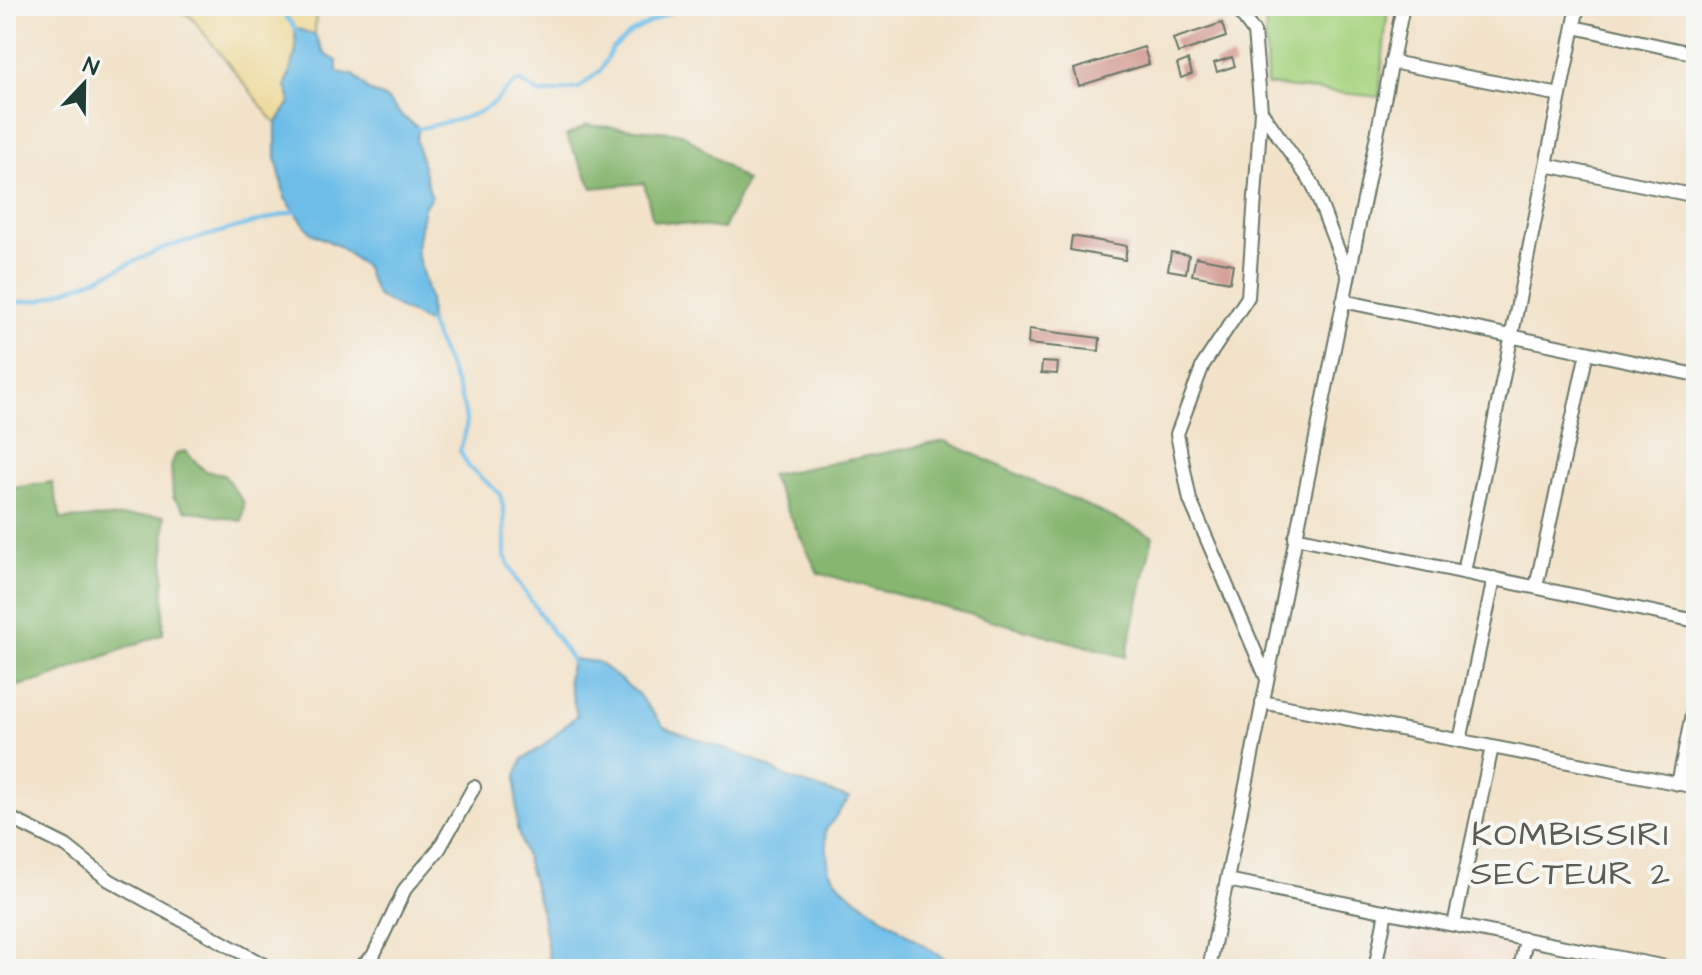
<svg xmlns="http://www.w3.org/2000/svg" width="1702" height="975" font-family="'Architects Daughter',sans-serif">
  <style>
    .built { fill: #f3d4be }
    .green { fill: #a8d481; stroke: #64885a; stroke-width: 2 }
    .forest { fill: #86b66f; stroke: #527a52; stroke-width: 2 }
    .sand { fill: #eeda9e; stroke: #868c69; stroke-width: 2 }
    .water { fill: #6dbde8; stroke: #467d8e; stroke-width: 2 }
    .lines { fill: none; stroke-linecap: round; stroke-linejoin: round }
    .stream { stroke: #6dbde8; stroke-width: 4 }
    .building { fill: #d1978e }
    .minor-casing { stroke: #697768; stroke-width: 16 }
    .minor { stroke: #fff; stroke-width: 12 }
    .labels { text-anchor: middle; stroke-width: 8; stroke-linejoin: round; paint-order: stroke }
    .quarter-label { font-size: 34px; letter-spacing: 2px; fill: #5d5c54; stroke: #f6f6f2 }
  </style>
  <rect width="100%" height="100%" fill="#f6f6f2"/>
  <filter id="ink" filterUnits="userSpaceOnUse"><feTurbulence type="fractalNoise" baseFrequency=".0125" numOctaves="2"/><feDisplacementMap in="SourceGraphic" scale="16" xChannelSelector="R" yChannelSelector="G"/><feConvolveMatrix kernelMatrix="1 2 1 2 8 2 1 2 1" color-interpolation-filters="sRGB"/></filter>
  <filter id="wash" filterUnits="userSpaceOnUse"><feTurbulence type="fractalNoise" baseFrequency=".006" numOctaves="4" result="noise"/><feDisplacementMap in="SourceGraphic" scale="32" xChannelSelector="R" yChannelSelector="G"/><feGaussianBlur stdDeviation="1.8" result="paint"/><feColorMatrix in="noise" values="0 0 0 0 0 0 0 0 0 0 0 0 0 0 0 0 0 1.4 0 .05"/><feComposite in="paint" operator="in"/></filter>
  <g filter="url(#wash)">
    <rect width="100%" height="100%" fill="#f2e2c9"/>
    <path class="built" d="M1386 911 1526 939 1520 969H1375Z"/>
    <path class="green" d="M1265 6H1388L1379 97 1267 85Z"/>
    <path class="forest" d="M587 125 682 133 746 181 723 229 653 220 644 183 593 188 566 136Z
      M945 441 1153 536 1126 657 818 573 770 475Z
      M185 451 205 471 224 475 244 503 242 521 185 510 173 497 171 464 176 454Z
      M52 482 61 519 165 515 163 634 42 680 6 689V489Z"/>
    <path class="sand" d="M174 6H316L315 35 295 28 296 51 286 86 291 101 276 124 192 18Z"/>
    <path class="water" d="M295 28 315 35 325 54 337 61V72L354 75 369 91 387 99 402 116 419 128 416 140 431 197 424 207 416 250 429 297 430 324 377 296 365 267 339 246 311 233 285 198 276 157V124L291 101 286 86 296 51Z
      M572 659 598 662 637 693 664 727 755 760 788 778 849 798 825 831 829 871 845 890 918 942 962 969H551L541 910 517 828 516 775 523 759 543 746 577 715 568 680Z"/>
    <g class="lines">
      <path class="stream" d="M275 6 282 11 297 31
        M414 130C441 122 471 121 495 102 504 94 507 87 519 81L541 94 579 88 601 70 612 49 632 32 682 6
        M6 303 41 300 98 278 166 247 300 210
        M429 321C438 348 468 400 466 426 466 434 462 443 460 451L468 466 500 494 504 511 505 556 516 579 574 663"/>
    </g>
    <g id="blocks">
      <path class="building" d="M1222 23 1226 37 1178 53 1173 39Z
        M1144 47 1149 64 1079 86 1074 69Z
        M1232 57 1235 66 1217 72 1214 63Z
        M1188 60 1192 74 1181 78 1177 64Z
        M1072 236 1127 246 1125 260 1070 250Z
        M1171 252 1189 255 1186 273 1168 270Z
        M1196 257 1233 264 1230 282 1192 275Z
        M1029 329 1100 338 1099 351 1028 344Z
        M1042 362 1058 363 1057 374 1041 373Z"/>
    </g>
  </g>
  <g filter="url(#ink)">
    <use href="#blocks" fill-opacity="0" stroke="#697768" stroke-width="2"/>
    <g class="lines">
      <defs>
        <path id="minor" d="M1235 6 1254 32 1261 111 1248 297 1203 365 1177 434 1190 500 1267 679
          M1574 27 1696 54
          M1391 62 1560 95
          M1261 111 1313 185 1348 276
          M1546 165 1696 196
          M1343 301 1696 375
          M1295 537 1696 621
          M1464 572 1578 6
          M1536 587 1587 352
          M1262 702 1696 787
          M1460 741 1494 578
          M1678 784 1696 695
          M6 816 66 846 109 880 271 969
          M1227 880 1676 969
          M1454 925 1492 747
          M358 969 373 956 405 889 439 849 474 787
          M1209 969 1403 6
          M1375 969 1386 911
          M1520 969 1526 939
          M1695 969 1696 963"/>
      </defs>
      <use href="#minor" class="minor-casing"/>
      <use href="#minor" class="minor"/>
    </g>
  </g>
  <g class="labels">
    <g class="quarter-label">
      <text x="1571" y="845">KOMBISSIRI<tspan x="1571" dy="39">SECTEUR 2</tspan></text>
    </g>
  </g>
  <rect width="1702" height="975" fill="none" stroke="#f6f6f2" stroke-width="32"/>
  <g transform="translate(84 84) rotate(22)" stroke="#f6f6f2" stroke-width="6" paint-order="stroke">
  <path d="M0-6L14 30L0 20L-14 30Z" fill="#1f3d34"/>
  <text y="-12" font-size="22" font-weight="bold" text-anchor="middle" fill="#1f3d34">N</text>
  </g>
</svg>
